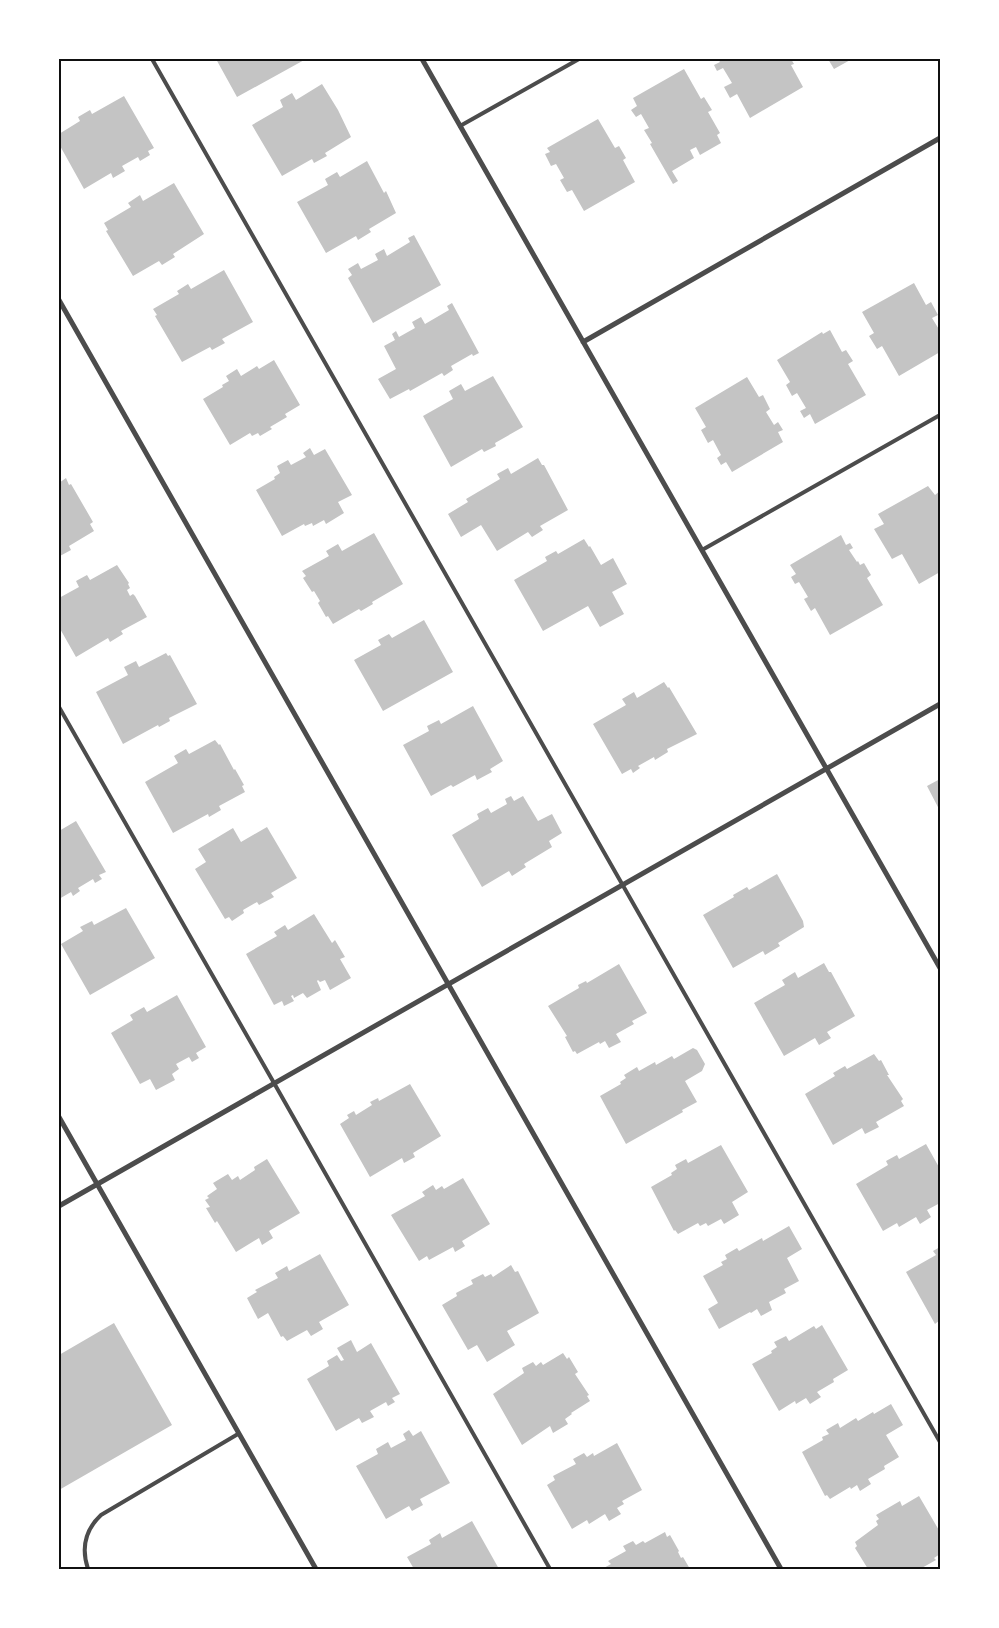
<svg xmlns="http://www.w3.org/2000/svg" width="999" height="1628" font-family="Rubik,sans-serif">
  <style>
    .building { fill: #c4c4c4 }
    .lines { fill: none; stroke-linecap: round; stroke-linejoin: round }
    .service { stroke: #4c4c4c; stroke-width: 4 }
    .minor { stroke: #4c4c4c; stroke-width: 5 }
    .neatline { fill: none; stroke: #111; stroke-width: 2 }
  </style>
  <rect width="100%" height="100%" fill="#fff"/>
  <path class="building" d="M216 59H306L237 97Z
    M718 59H791L794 64 791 65 803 87 750 118 737 94 730 98 724 87 732 83 723 68 717 71 714 65 720 62Z
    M828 59H852L834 69Z
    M684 69 701 99 704 97 712 110 708 112 720 133 717 135 721 143 700 155 696 147 690 150 694 158 672 171 678 181 673 184 650 144 652 143 644 130 649 128 641 114 636 117 631 110 637 106 633 98Z
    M322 84 338 110 351 137 325 153 327 156 314 163 312 159 282 176 252 125 283 107 280 100 292 93 296 100Z
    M124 96 154 148 148 151 150 155 140 161 138 157 122 166 125 171 113 178 111 173 84 189 59 144V134L80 121 78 117 90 110 92 114Z
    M598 119 615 148 619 146 626 158 623 160 635 182 584 211 572 190 567 192 560 180 564 178 556 164 551 166 545 154 550 152 547 148Z
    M367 161 384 193 386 191 396 213 369 229 371 232 358 240 356 236 326 253 297 202 328 185 325 179 337 172 340 177Z
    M174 183 204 234 173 254 175 257 162 265 159 261 133 276 106 231 108 230 104 223 131 207 128 203 140 195 143 201Z
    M414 235 441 285 373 323 348 278 352 275 348 269 358 263 361 269 378 260 375 254 384 249 387 256 410 242 408 238Z
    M224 270 253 322 222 339 225 343 212 350 210 347 182 362 155 316 157 315 153 309 179 294 177 291 188 284 191 289Z
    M914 283 926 305 931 302 938 315 932 318 940 331V352L899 376 882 346 877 349 869 336 874 333 862 312Z
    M452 303 479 353 473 356 472 354 451 366 453 370 444 376 442 373 410 391 409 389 390 399 378 379 396 369 384 346 395 340 392 334 396 331 399 337 415 328 412 322 421 317 425 324 449 310 447 306Z
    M830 330 842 352 846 350 853 361 848 364 866 395 815 424 810 414 804 418 800 411 806 408 797 393 792 396 786 385 790 382 777 360 822 332 823 334Z
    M274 360 300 405 285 414 287 417 270 427 272 429 260 436 258 433 252 436 250 433 230 445 203 399 223 387 222 385 229 381 226 376 237 369 241 376 257 366 259 369Z
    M493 376 523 427 495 443 496 446 484 452 482 449 451 467 423 416 453 399 449 391 461 384 465 391Z
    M747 377 759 397 763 395 770 409 766 412 774 425 778 422 783 430 778 432 783 442 732 472 726 462 721 465 717 458 721 455 713 440 708 443 701 430 706 427 695 408Z
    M310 448 314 455 325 449 352 495 338 502 344 513 326 524 324 520 313 526 312 523 305 526 304 524 282 536 256 490 275 479 274 477 280 473 277 466 288 460 291 465 306 457 303 453Z
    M538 458 542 465H544L568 510 540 526 543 530 532 537 528 532 497 551 481 525 461 537 448 514 468 502 466 499 500 479 497 474 508 468 511 474Z
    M66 478 69 485 71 484 93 522 90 524 94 531 69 546 71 550 60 556 59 483Z
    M928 486 935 495 940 491V572L919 584 902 554 892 559 874 529 884 524 878 514Z
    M374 533 403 584 372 602 373 604 361 611 359 609 333 624 328 616 326 617 318 603 320 601 314 591 312 592 303 578 306 576 302 571 329 556 326 551 338 544 342 551Z
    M841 535 846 545 850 543 853 548 849 550 857 562 858 561 860 565 864 563 871 575 867 578 883 605 830 635 815 608 811 611 804 599 808 597 799 582 795 584 791 577 796 574 790 565Z
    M584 539 589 547 590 546 601 565 613 558 627 584 612 592 624 614 600 627 588 606 543 631 514 580 547 561 545 557 556 551 558 554Z
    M117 565 129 583 128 584 130 588 127 590 130 596 133 594 135 596 147 617 121 631 123 634 110 642 108 638 76 657 59 627V598L79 587 76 581 87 575 90 580Z
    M424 620 453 672 383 711 354 660 381 645 378 640 389 634 392 638Z
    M166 653 168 656 170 655 197 704 169 718 170 721 159 727 158 725 123 744 96 692 128 675 124 667 136 661 139 667Z
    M664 682 668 688 669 687 697 734 667 749 668 752 655 760 654 757 638 766 640 768 633 773 631 769 622 774 593 724 626 705 622 699 634 692 637 698Z
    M473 706 503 761 490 769 492 772 477 780 475 775 453 787 451 785 431 796 403 745 429 731 427 726 439 720 441 724Z
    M215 740 219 745 220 744 234 770 235 769 244 785 242 786 245 792 219 806 221 810 209 817 208 814 173 833 145 782 178 763 174 756 186 749 189 754Z
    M940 779V811L927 786Z
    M511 796 514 801 523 796 538 821 552 814 562 833 549 841 552 847 524 864 526 867 512 876 509 871 482 887 452 835 479 819 477 814 488 808 491 813 507 804 505 799Z
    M76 821 106 872 99 875 102 879 95 883 93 879 78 888 80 891 73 896 71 892 59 899V831Z
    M267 827 297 878 271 893 274 897 259 905 257 902 243 910 244 913 232 921 229 917 225 919 195 869 206 862 198 849 233 828 241 842Z
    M777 874 803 921 804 927 778 943 780 946 765 955 763 951 733 968 703 915 734 897 733 895 747 887 749 890Z
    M126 908 155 958 90 995 61 944 83 931 80 927 92 921 94 925Z
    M314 914 332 943 335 940 345 957 340 959 351 978 330 990 325 980 320 982 318 980 317 981 321 990 307 998 303 993 294 998 293 995 291 996 294 1001 284 1006 282 1001 274 1005 246 954 277 936 274 932 285 925 288 930Z
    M824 963 829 972H831L855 1016 827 1032 831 1038 819 1045 815 1038 784 1056 754 1003 785 985 782 980 795 972 798 978Z
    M619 964 647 1013 632 1021 634 1024 616 1034 621 1042 609 1048 605 1041 600 1044 599 1042 577 1054 575 1051 573 1052 565 1037 567 1036 548 1006 579 988 578 985 586 981 587 983Z
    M177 995 206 1047 196 1053 199 1058 192 1062 189 1057 176 1064 179 1069 172 1074 175 1080 156 1090 150 1079 140 1084 111 1033 133 1020 130 1015 144 1007 147 1012Z
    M693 1048 697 1050 705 1064 702 1071 685 1081 697 1102 682 1110 683 1112 626 1144 600 1096 621 1084 620 1082 626 1078 624 1075 637 1067 639 1071 655 1062 656 1065 672 1056 674 1059Z
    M874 1054 879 1061 881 1060 889 1075H887L903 1099 901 1101 904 1106 876 1122 879 1127 865 1134 862 1128 833 1145 805 1094 835 1076 833 1073 845 1066 847 1069Z
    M410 1084 441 1136 413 1153 415 1157 404 1163 402 1158 370 1177 340 1124 349 1118 347 1115 354 1111 356 1115 372 1105 370 1102 378 1098 379 1101Z
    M926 1144 940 1169V1203L927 1210 931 1217 920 1224 916 1217 899 1227 897 1223 883 1231 856 1184 888 1165 886 1161 897 1155 899 1159Z
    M721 1145 748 1192 732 1202 739 1215 724 1224 721 1219 708 1226 706 1223 700 1226 698 1223 678 1234 675 1230 674 1231 651 1187 672 1175 671 1173 677 1169 675 1165 686 1159 688 1163Z
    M267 1159 300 1213 269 1231 273 1238 262 1245 259 1238 236 1252 217 1221 215 1223 206 1208 210 1207 205 1200 209 1198 207 1196 217 1189 213 1183 228 1174 232 1180 238 1176 240 1180 255 1170 254 1167Z
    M463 1178 490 1224 462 1241 465 1246 455 1252 453 1247 429 1260 427 1256 419 1261 391 1215 425 1196 422 1192 433 1185 436 1190 442 1186 444 1189Z
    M789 1226 802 1249 787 1258 799 1281 784 1289 786 1293 769 1302 772 1310 761 1316 757 1309 751 1313 750 1312 719 1329 708 1309 718 1303 703 1276 723 1265 721 1262 727 1259 725 1255 737 1248 739 1251 762 1238 763 1241Z
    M940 1247V1320L935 1324 906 1272 936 1255 933 1251Z
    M320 1254 349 1305 319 1322 323 1329 311 1336 307 1330 287 1341 283 1336 281 1337 268 1313 258 1319 247 1298 257 1292 255 1290 278 1278 275 1273 287 1266 289 1271Z
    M511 1265 515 1272 518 1271 539 1313 507 1331 515 1345 487 1362 477 1345 468 1350 442 1305 457 1296 456 1293 473 1284 471 1280 483 1274 485 1277 491 1274 493 1277Z
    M114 1323 172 1425 59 1490V1355Z
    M822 1325 848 1370 833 1379 834 1382 817 1392 821 1397 810 1404 806 1398 796 1404 795 1401 779 1411 752 1364 772 1353 771 1351 777 1347 774 1342 786 1336 789 1341 814 1326 816 1329Z
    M351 1340 357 1352 371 1343 400 1394 392 1398 395 1402 388 1406 386 1402 370 1411 374 1417 362 1423 359 1418 336 1431 307 1379 329 1366 327 1361 337 1355 341 1361 344 1360 337 1348Z
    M563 1353 567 1359 569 1357 578 1372 575 1374 589 1395 587 1396 590 1401 571 1413 572 1414 565 1419 568 1424 553 1433 550 1426 522 1445 493 1394 524 1373 522 1368 533 1362 536 1366 541 1362 543 1365Z
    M891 1404 903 1425 886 1435 899 1457 884 1466 885 1469 868 1479 871 1484 860 1491 857 1485 851 1489 850 1487 830 1499 827 1495 825 1496 802 1452 823 1440 822 1437 829 1434 826 1430 838 1423 840 1428 856 1418 858 1421 873 1412 874 1414Z
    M409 1430 413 1436 421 1431 450 1483 420 1499 423 1505 412 1511 409 1506 386 1519 356 1466 378 1454 376 1449 388 1442 391 1448 406 1440 403 1434Z
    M617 1443 642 1490 622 1501 624 1504 617 1508 621 1514 609 1521 605 1514 589 1524 587 1520 572 1529 547 1485 555 1480 553 1476 576 1464 573 1459 584 1453 587 1457 593 1453 594 1456Z
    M919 1496 940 1532V1554L934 1558 936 1560 920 1569H868L855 1548 857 1546 855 1542 878 1525 876 1521 879 1519 876 1515 900 1501 902 1506Z
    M472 1521 499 1569H414L407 1557 431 1544 429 1540 440 1533 442 1538Z
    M665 1532 667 1537 670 1535 679 1551 678 1552 681 1558 683 1557 690 1569H602L611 1564 608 1561 626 1551 623 1546 633 1541 636 1545 643 1541 645 1543Z"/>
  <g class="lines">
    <path class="service" d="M152 59 940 1442
      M460 126 579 59
      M702 550 940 415
      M59 707 274 1083 550 1569
      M88 1569C81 1548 85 1530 101 1515L238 1434"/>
    <path class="minor" d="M422 59 940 968
      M59 300 781 1569
      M583 342 940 138
      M59 1117 316 1569
      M59 1206 940 704"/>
  </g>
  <rect width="999" height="1628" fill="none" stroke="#ffffff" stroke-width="120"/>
  <rect x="60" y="60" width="879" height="1508" class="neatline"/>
</svg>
